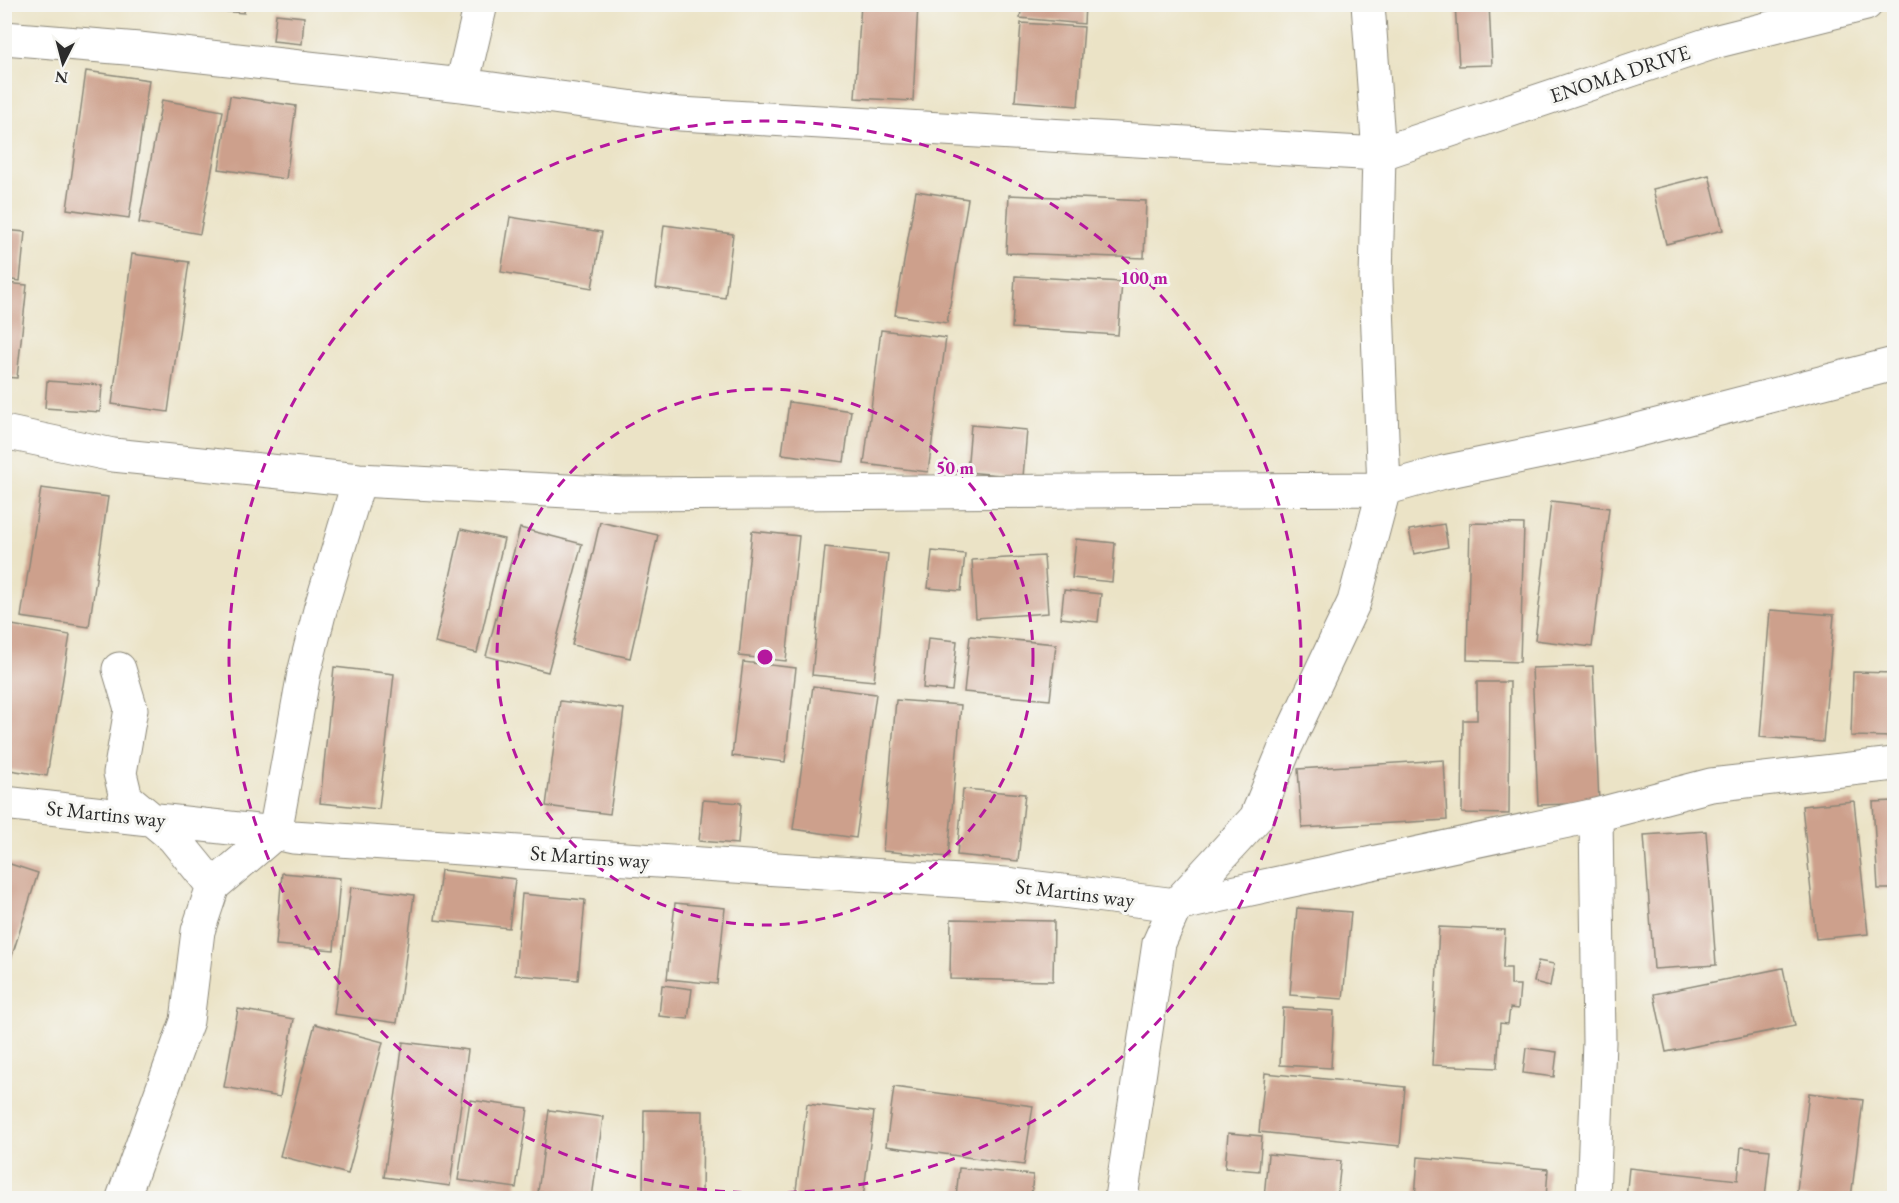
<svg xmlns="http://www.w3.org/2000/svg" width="1899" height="1203" font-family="'EB Garamond',serif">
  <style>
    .building { fill: #cda08c }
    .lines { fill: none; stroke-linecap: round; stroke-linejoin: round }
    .street-casing { stroke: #8b8778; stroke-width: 35 }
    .street { stroke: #fff; stroke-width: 33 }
    .ring { fill: none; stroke: #b5179e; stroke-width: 3; stroke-dasharray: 10 8 }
    .labels { text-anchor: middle; stroke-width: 6; stroke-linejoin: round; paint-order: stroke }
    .street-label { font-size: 21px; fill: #2b2b2b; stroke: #f6f6f2 }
    .centre { fill: #b5179e; stroke: #f6f6f2; stroke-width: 3 }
    .ring-label { font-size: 18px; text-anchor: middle; font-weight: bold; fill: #b5179e; stroke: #f6f6f2; stroke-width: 6; stroke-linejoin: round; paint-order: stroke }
  </style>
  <rect width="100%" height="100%" fill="#f6f6f2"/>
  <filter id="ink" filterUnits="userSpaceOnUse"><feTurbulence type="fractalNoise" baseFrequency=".0167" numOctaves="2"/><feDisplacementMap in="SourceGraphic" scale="12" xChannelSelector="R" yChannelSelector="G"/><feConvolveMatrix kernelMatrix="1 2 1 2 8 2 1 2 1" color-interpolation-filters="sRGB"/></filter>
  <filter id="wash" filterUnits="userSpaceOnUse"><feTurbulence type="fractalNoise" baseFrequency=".008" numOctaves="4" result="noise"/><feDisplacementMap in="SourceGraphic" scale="24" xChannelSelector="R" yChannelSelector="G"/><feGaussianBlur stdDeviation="1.35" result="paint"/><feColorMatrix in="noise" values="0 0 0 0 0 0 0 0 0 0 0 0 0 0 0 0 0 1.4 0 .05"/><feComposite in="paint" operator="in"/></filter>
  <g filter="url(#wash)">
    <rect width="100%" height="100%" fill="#ebe3c6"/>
    <g id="blocks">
      <path class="building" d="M184 4H245L244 13 183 8Z
        M861 4H918L913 101 855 98Z
        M1022 4H1085L1084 24 1020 18Z
        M1455 4H1489L1492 65 1459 66Z
        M276 14 304 17 302 44 273 41Z
        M1021 23 1084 27 1078 106 1015 101Z
        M86 71 149 80 129 218 67 209Z
        M230 96 296 106 286 179 219 169Z
        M162 100 223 111 200 234 139 223Z
        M1709 175 1723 230 1666 244 1653 189Z
        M916 191 968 199 947 323 895 315Z
        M1009 195 1146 201 1144 258 1006 253Z
        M510 217 602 232 592 288 501 272Z
        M664 225 733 234 725 298 656 288Z
        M4 230 25 232 20 281 4 279Z
        M132 254 189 262 168 412 112 404Z
        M1015 276 1122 282 1118 335 1012 328Z
        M4 283 27 285 17 378 4 377Z
        M881 330 946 338 928 472 864 464Z
        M47 381 102 385 100 412 45 408Z
        M789 402 851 411 844 462 782 454Z
        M971 425 1027 430 1023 477 967 472Z
        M41 488 108 497 89 627 21 617Z
        M1551 501 1609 508 1592 647 1535 640Z
        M600 522 658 535 630 658 572 645Z
        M1470 523 1524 524 1520 662 1467 660Z
        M1444 524 1448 547 1414 554 1409 530Z
        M520 528 582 544 548 672 486 656Z
        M461 529 504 539 477 653 435 643Z
        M752 531 799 536 786 661 739 656Z
        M1076 539 1115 543 1112 582 1072 578Z
        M825 547 888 554 874 681 812 675Z
        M932 551 965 554 961 591 928 588Z
        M1044 556 1048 613 976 618 972 560Z
        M1064 590 1101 594 1098 622 1061 618Z
        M1770 610 1834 615 1823 742 1760 737Z
        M6 624 70 635 47 776 4 769Z
        M970 636 1056 644 1050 700 964 692Z
        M928 638 957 641 952 691 923 688Z
        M743 662 796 668 785 762 732 756Z
        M1593 666 1599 803 1538 805 1532 668Z
        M334 667 394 674 379 809 320 803Z
        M1853 672 1894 673V737L1851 736Z
        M1477 682H1510L1509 814 1462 813 1463 720H1477Z
        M813 686 876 694 856 838 793 829Z
        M896 700 961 705 948 857 883 851Z
        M560 701 624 709 610 814 546 806Z
        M1444 760 1447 820 1302 828 1298 769Z
        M963 789 1025 794 1018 861 957 855Z
        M703 800 741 803 738 844 699 841Z
        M1854 801 1868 934 1816 939 1802 806Z
        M1894 801V889H1878L1873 802Z
        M1706 831 1716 965 1654 969 1644 835Z
        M4 862 38 873 5 978H4Z
        M441 870 515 879 509 928 435 920Z
        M282 873 340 878 334 950 276 945Z
        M351 887 414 895 397 1023 334 1014Z
        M522 894 585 900 578 980 515 975Z
        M675 903 725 908 717 984 667 979Z
        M1297 908 1351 912 1343 999 1290 995Z
        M951 919 1054 921 1053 981 950 979Z
        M1439 927 1505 930 1503 968H1511V985H1520L1518 1009 1510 1008 1508 1024 1500 1023 1497 1068 1432 1065Z
        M1538 961 1554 964 1550 986 1534 982Z
        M1783 968 1795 1026 1666 1052 1654 994Z
        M662 985 692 989 688 1019 659 1016Z
        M1283 1008 1334 1011 1331 1068 1280 1065Z
        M238 1009 294 1019 280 1097 224 1087Z
        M315 1024 383 1042 348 1174 280 1156Z
        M403 1042 468 1050 450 1186 384 1177Z
        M1526 1048 1557 1052 1554 1077 1523 1073Z
        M1265 1073 1405 1087 1400 1146 1259 1132Z
        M894 1087 1033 1106 1024 1165 886 1146Z
        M1809 1093 1863 1100 1851 1198H1796Z
        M470 1100 528 1108 516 1188 458 1180Z
        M807 1104 874 1112 863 1198H795Z
        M549 1110 603 1117 592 1198 538 1192Z
        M644 1110 703 1111 702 1198H643Z
        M1228 1133 1262 1136 1259 1171 1225 1168Z
        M1741 1147 1770 1150 1765 1198H1626L1629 1168 1738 1180Z
        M1268 1154 1341 1161 1337 1198H1264Z
        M1418 1157 1548 1169 1546 1198H1415Z
        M959 1168 1033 1175 1031 1198H956Z"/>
    </g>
  </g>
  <g filter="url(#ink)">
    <use href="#blocks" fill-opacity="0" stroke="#8b8778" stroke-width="1.5"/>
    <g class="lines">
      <defs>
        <path id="street" d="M4 38 139 49 462 85 680 114 1379 154 1718 41 1866 4
          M462 85 481 4
          M4 432 113 455 359 480 623 494 1384 489 1444 472 1603 439 1894 364
          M119 669 131 709 120 773 126 798 173 837 213 886
          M4 803 275 833 293 837 1006 884 1176 905 1596 815 1711 785 1894 764
          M123 1198 187 1021 198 931 213 886 275 833 304 673 320 610 359 480
          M1121 1198 1159 943 1176 905 1256 818 1285 748 1354 602 1384 489 1376 279 1379 154 1368 4
          M1593 1198 1599 1042 1596 815"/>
      </defs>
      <use href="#street" class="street-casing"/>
      <use href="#street" class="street"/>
    </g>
  </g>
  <g class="ring">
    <circle cx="765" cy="657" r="268"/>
    <circle cx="765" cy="657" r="536"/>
  </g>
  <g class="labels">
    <g class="street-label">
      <text transform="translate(1620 74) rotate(-18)" y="7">ENOMA DRIVE</text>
      <text transform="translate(106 814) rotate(6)" y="7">St Martins way</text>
      <text transform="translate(590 857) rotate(4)" y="7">St Martins way</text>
      <text transform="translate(1075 893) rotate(7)" y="7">St Martins way</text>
    </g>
  </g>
  <circle cx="765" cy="657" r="9" class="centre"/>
  <g class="ring-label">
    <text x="1144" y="284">100 m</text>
    <text x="955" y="474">50 m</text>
  </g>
  <rect width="1899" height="1203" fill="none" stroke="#f6f6f2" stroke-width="24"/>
  <g transform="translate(63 63) rotate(186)" stroke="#f6f6f2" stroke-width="4.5" paint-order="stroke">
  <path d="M0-4.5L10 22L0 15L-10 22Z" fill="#2b2b2b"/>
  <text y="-9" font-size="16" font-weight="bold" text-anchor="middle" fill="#2b2b2b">N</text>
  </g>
</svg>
